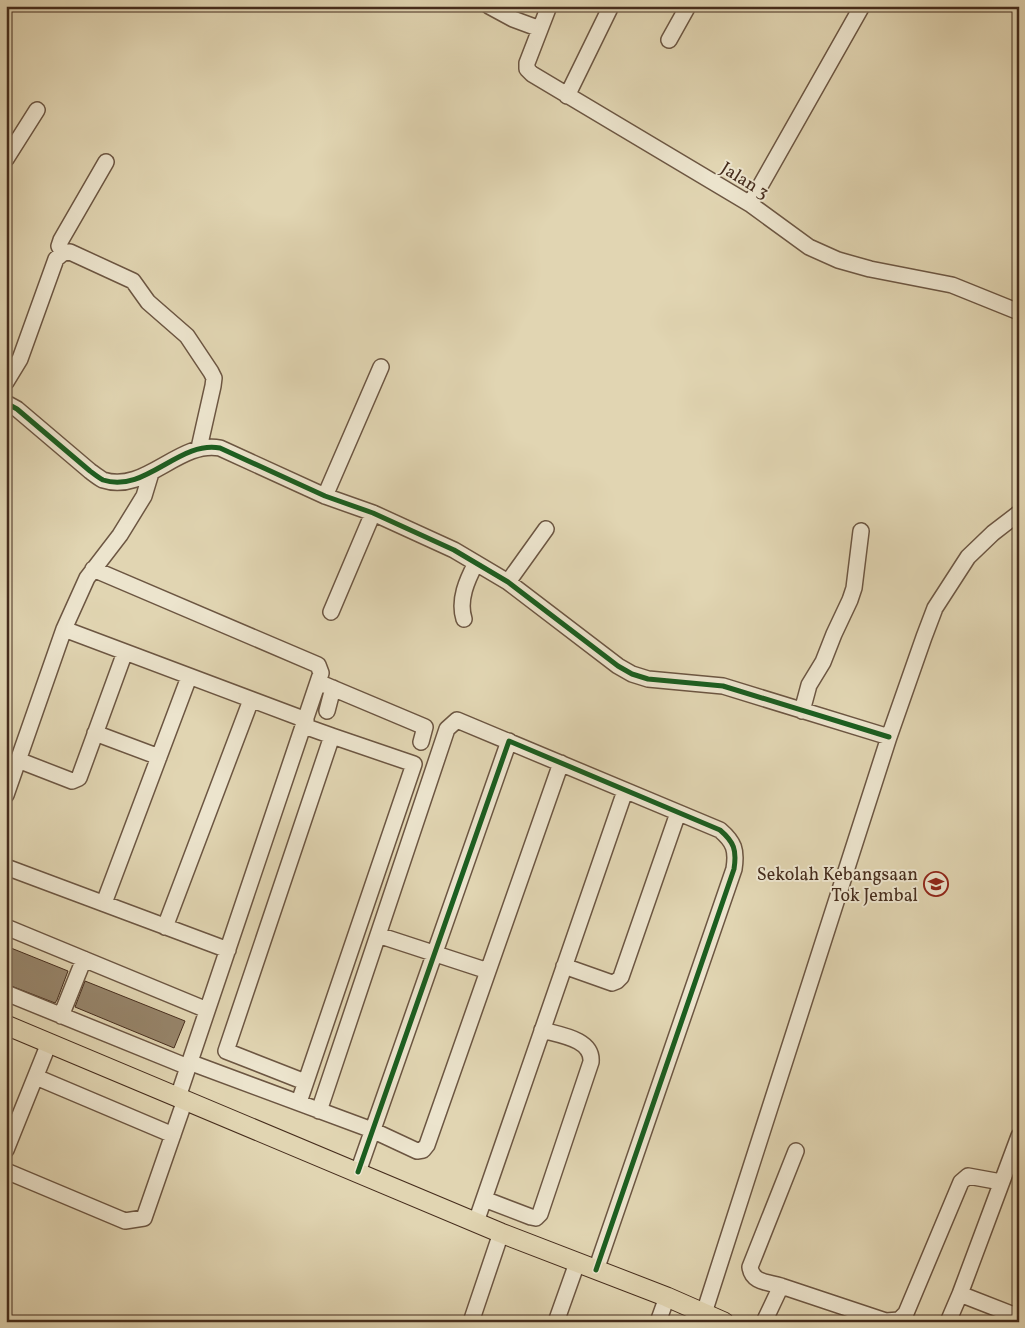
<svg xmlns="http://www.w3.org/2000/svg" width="1025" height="1328" font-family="Vollkorn,serif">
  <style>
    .building { fill: #96846a; stroke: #452c1c }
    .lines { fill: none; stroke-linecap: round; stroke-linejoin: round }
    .minor-casing { stroke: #6c5642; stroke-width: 18 }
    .major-casing { stroke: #452c1c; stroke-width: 21 }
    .minor { stroke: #ece4cd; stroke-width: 15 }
    .major { stroke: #e1d5b2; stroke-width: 19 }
    .cycleway-casing { stroke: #ece4cd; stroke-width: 8 }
    .cycleway { stroke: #1b5e20; stroke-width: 5 }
    .labels { text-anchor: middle; stroke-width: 4; stroke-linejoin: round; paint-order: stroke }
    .street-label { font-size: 18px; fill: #452c1c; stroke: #ece4cd }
    .poi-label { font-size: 18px; fill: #452c1c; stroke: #ece4cd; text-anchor: end }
  </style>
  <rect width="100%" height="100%" fill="#e1d5b2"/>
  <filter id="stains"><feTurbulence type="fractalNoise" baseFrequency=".004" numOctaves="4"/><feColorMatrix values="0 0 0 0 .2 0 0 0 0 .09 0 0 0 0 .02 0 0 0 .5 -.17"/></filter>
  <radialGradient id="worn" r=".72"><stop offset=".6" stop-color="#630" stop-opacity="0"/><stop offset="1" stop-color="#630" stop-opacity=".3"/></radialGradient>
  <path class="building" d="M6 946 68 971 57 1000 55 1003 6 984Z
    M85 981 185 1021 174 1048 75 1007Z"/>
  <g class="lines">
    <defs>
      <path id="minor" d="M489 6 513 19 540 29
        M549 6 527 63V69L532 74 750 204 809 247 838 260 870 269 952 285 1019 312
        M669 40 688 6
        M567 96 611 6
        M6 159 37 110
        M750 204 862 6
        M63 253 59 246 61 240 106 162
        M6 382 20 359 56 259 63 253 70 252 133 281 148 302 187 336 211 372 214 378 213 386 199 448
        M6 403 17 409 90 471C94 474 99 478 103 480 145 494 179 440 220 448L325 496 373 513 454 550 508 582 618 666 632 674 648 679 723 686 889 737
        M325 496 381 367
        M93 569 318 665 321 673 178 1097
        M508 582 546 529
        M331 612 373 513
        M464 619C458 600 467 580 476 563
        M64 629 306 720
        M318 682 425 727 421 742
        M327 711 333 688
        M802 711 809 685 823 662 834 634 850 600 854 588 861 531
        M304 726 332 736
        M95 733 159 757
        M18 760 72 781 79 778 125 652
        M6 795 64 629 87 578 120 535 144 496 151 473
        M6 867 228 950
        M104 903 189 677
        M6 927 207 1010
        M165 927 251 700
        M378 935 488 971
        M564 966 612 983 617 981 621 977 678 813
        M6 993 188 1067
        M61 1016 84 959
        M189 1062 372 1130 417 1151 423 1150 427 1145 561 763
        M36 1077 173 1135
        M299 1102 414 764 332 736 226 1051 305 1082
        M319 1111 447 729 457 720 720 830C734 842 737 850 734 869L596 1270
        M6 1150 49 1043
        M6 1171 125 1221 144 1218 185 1100
        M358 1172 509 741
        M484 1199 531 1217 536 1218 540 1214 591 1062C593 1039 560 1035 542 1030
        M476 1222 625 791
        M781 1286 886 1321 899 1320 906 1313 961 1182 968 1176 1001 1182
        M960 1294 1019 1317
        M704 1313 889 737 924 637 935 608 968 557 993 533 1019 513
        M471 1322 501 1233
        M556 1322 577 1263
        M658 1322 667 1297
        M764 1322 781 1286C768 1282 752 1283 750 1267L796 1151
        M948 1322 960 1294 1019 1136"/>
      <path id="major" d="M6 1025 501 1233 667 1297 724 1322"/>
    </defs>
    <use href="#minor" class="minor-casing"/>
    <use href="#major" class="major-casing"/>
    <use href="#minor" class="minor"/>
    <use href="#major" class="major"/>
    <defs>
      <path id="cycleway" d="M6 403 17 409 90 471C94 474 99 478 103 480 145 494 179 440 220 448L325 496 373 513 454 550 508 582 618 666 632 674 648 679 723 686 889 737
        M358 1172 509 741 720 830C734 842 737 850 734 869L596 1270"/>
    </defs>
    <use href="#cycleway" class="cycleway-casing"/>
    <use href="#cycleway" class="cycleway"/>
  </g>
  <defs>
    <symbol id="school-ring" viewBox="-11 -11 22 22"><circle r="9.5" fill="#ece4cd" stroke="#8f2418" stroke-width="1.5"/><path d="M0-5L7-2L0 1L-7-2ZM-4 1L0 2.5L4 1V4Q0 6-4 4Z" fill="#8f2418"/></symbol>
  </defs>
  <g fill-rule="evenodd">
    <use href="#school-ring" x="922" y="870" width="28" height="28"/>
  </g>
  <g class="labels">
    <g class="street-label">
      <text transform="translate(745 180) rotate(32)" y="6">Jalan 3</text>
    </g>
    <g class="poi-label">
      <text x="918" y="880">Sekolah Kebangsaan<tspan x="918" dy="21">Tok Jembal</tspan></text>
    </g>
  </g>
  <rect width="1025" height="1328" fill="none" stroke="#e1d5b2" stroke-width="25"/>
  <rect x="8" y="8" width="1010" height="1313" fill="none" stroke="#452c1c" stroke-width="2.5"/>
  <rect x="12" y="12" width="1000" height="1303" fill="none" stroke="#452c1c"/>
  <rect width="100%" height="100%" filter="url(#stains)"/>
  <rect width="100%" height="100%" fill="url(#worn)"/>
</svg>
